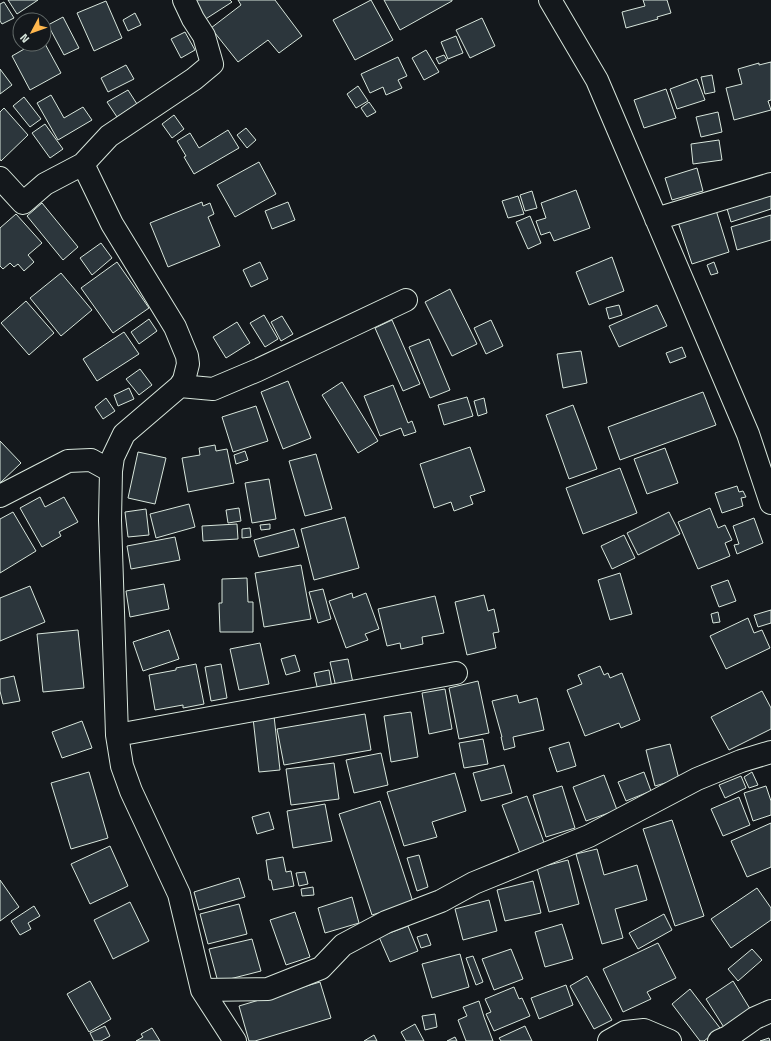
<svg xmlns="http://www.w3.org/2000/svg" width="771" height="1041" font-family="'Titillium Web',sans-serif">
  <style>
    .building { fill: #2c363c; stroke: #d8e6dc }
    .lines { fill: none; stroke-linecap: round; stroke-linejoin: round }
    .minor-casing { stroke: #d8e6dc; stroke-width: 24 }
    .minor { stroke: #14181c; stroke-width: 22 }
  </style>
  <rect width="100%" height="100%" fill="#14181c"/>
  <path class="building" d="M8 0H38L17 14Z
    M197 0H230L232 2 201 22 190 4Z
    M238 0H275L302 36 279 53 268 40 238 62 211 28 241 5Z
    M371 0 393 40 355 60 333 20Z
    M384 0H452V1L400 30Z
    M643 0H667L671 13 657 17 658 19 626 28 622 12 645 6Z
    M106 1 122 38 94 51 77 13Z
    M4 2 14 18 2 24 0 21V4Z
    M135 13 141 25 128 31 123 20Z
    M63 17 79 48 64 55 48 25Z
    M482 18 495 46 470 58 456 30Z
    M185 32 195 50 181 58 171 39Z
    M456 36 463 53 448 59 441 42Z
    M44 42 61 73 30 90 12 56 33 44H44Z
    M426 50 439 72 424 80 412 58Z
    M444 55 447 60 439 64 436 58Z
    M398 57 407 76 398 80 402 88 386 95 383 87 370 93 361 74Z
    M771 62V100L768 101 771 110 734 120 726 88 742 84 738 69 759 63V65Z
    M126 65 134 79 108 92 101 78Z
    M0 69 12 85 0 94Z
    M712 75 715 92 705 94 701 77Z
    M697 79 705 100 677 109 670 89Z
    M358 86 368 101 356 108 347 94Z
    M666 89 676 118 644 128 634 100Z
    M128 90 137 104 117 117 107 102Z
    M51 95 64 118 83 107 92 120 58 140 37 103Z
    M24 97 41 119 30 127 13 106Z
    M369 102 376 112 367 117 361 108Z
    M4 108 28 135 1 161 0 159V112Z
    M718 112 722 132 701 137 696 117Z
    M174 115 184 129 172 138 162 124Z
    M45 124 63 149 50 158 32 133Z
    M246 128 256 140 247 148 237 135Z
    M228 130 239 148 194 174 184 157 186 156 177 141 190 133 199 148Z
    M719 140 722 160 693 164 691 144Z
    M259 162 276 194 235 217 217 185Z
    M697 168 703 191 672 200 665 178Z
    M771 187V209L731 222 725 202Z
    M576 190 590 228 554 241 550 232 541 235 536 221 546 218 541 203Z
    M532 191 537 208 525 211 520 195Z
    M518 196 524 214 508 218 502 201Z
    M202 202 203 206 210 203 214 214 208 217 220 246 168 267 150 223Z
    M288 202 295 220 272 229 265 211Z
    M42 203 78 247 63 260 27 216Z
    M715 207 729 252 692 264 677 219Z
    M16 214 42 243 28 255 34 262 24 271 18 264 14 267 10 263 3 269 0 266V228Z
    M771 215V240L737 250 731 227Z
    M530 216 541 243 528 249 516 222Z
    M101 243 112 258 92 275 80 258Z
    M612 257 624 291 589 305 576 272Z
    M117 262 149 308 113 333 81 288Z
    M260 262 268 279 251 287 243 270Z
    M714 262 718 273 711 275 707 265Z
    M61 273 92 310 61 336 30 298Z
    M450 289 477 344 452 356 425 302Z
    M26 301 54 333 29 355 1 323Z
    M619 305 622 315 609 319 606 308Z
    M657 305 667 326 619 347 609 326Z
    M264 315 278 339 265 347 250 323Z
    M282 316 293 334 281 341 271 322Z
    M149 319 157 331 139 344 131 332Z
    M392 320 420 384 403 391 375 328Z
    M491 320 503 346 486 354 474 328Z
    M237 322 250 343 226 358 213 337Z
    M124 332 139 354 97 381 83 359Z
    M429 339 450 390 430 398 409 347Z
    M682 347 686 357 670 363 666 353Z
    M581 351 587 383 563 388 557 354Z
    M140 369 152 385 139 395 126 379Z
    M288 381 311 438 283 449 261 392Z
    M342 382 378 441 358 453 322 395Z
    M393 385 408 423 412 421 416 432 404 436 401 428 380 436 364 396Z
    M129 388 134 399 118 406 114 395Z
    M703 392 716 425 620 460 608 427Z
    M467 397 473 416 444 425 438 405Z
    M106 398 115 411 103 419 95 407Z
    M484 398 487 413 478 416 474 401Z
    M573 405 597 469 569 479 546 415Z
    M256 406 268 441 233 452 222 417Z
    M0 441 21 463 0 483Z
    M215 445 216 451 227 449 234 483 188 492 182 458 200 455 199 448Z
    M470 447 485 491 470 496 473 504 454 511 451 502 434 508 420 464Z
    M665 448 678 483 647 494 634 459Z
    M245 451 248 460 236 464 234 455Z
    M138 452 166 458 155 504 128 498Z
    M316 454 332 509 305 516 289 461Z
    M620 468 637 513 583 534 566 488Z
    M269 479 276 519 252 523 245 483Z
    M737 486 739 492 743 491 746 497 741 498 743 506 722 513 715 493Z
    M40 497 45 507 64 497 78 522 59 532 61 536 42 547 20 508Z
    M189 504 195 527 156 538 150 514Z
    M239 508 241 521 228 523 226 510Z
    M710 508 718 528 725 525 732 540 725 543 730 556 698 569 678 522Z
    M146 509 149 535 128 537 125 512Z
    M13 512 36 551 0 573V519Z
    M669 512 680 534 638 555 627 533Z
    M345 517 359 568 314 580 301 529Z
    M754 518 763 543 737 554 734 545 739 544 733 526Z
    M237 524 238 539 203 541 202 526Z
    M270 524V529L261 530 260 525Z
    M250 528 251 537 242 538V529Z
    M294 529 299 547 259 557 254 540Z
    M624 535 635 558 612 569 601 546Z
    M175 537 180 560 131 569 127 546Z
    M301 565 311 619 264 627 255 573Z
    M620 573 632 614 610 620 598 580Z
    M247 578 248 602H253V632H220L219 603H222V579Z
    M728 580 736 601 719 607 711 586Z
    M164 584 169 609 130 617 126 591Z
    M30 586 45 622 0 641V598Z
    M323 589 331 619 318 623 309 592Z
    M352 593 353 598 366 593 379 629 365 634 368 640 346 648 329 601Z
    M484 595 488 611 494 609 499 632 493 633 496 648 467 655 455 602Z
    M435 596 444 633 422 637 423 644 401 649 400 643 387 646 378 609Z
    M771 610V623L758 627 754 615Z
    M718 612 720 622 713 623 711 614Z
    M748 618 754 633 762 630 770 648 726 669 710 636Z
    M78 630 84 688 43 692 37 634Z
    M169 630 179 659 143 671 133 642Z
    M260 643 269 684 239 690 230 649Z
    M295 655 300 671 286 675 281 659Z
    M348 659 353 683 336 687 330 662Z
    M196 664 204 704 183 708V705L155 710 149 675 176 670V668Z
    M221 664 227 698 211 701 205 667Z
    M600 666 604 675 608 673 610 678 622 673 640 720 621 728 619 723 585 736 567 690 582 684 578 675Z
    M329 670 332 688 318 691 314 673Z
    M14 676 20 701 3 704 0 691V679Z
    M478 681 489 733 459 739 449 688Z
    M445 689 452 729 429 734 422 693Z
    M762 691 771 708V729L729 750 711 717Z
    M517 695 519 703 537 698 544 730 513 737 515 747 504 750 501 737H502L492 701Z
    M411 712 418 757 391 762 384 716Z
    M365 714 371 750 284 765 277 729Z
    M274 716 280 770 259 772 253 718Z
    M82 721 92 748 62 758 52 732Z
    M483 739 488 764 464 768 459 743Z
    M569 742 576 766 557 772 549 748Z
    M670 744 679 779 655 786 646 750Z
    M381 753 388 785 354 793 346 760Z
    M334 763 339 799 291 805 286 769Z
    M504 765 512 793 481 801 473 773Z
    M89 772 108 838 71 849 51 783Z
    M644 772 651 791 626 801 618 782Z
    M752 772 758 785 749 788 744 777Z
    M455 773 466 811 432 822 437 837 404 846 387 792Z
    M604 775 617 810 586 821 573 787Z
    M741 776 746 788 725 798 719 785Z
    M562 786 575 828 546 837 533 795Z
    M766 786 771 801V815L753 821 744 793Z
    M527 796 546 848 521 856 502 805Z
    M739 797 750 825 723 836 711 809Z
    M380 801 413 902 372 915 339 814Z
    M325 804 332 841 293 848 287 811Z
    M269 812 274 829 257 834 252 817Z
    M672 820 704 916 675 926 643 829Z
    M771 823V867L747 877 731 841Z
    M110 846 128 886 90 904 71 864Z
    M597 849 604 875 637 865 647 900 615 909 623 938 602 944 576 854Z
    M419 855 428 887 417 891 407 858Z
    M283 857 286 872 291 871 294 886 273 890 271 880H269L266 860Z
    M568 860 579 904 549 912 537 868Z
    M305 872 308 884 299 886 296 873Z
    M239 878 245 897 199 910 194 892Z
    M0 880 19 907 0 921Z
    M533 881 541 913 505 921 497 890Z
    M313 887 314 895 302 896 301 889Z
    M757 888 771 908V920L731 948 711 919Z
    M352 897 359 923 325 933 318 908Z
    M489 900 497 931 463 940 455 909Z
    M130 902 149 941 113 959 94 920Z
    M239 904 247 934 208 944 200 914Z
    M34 906 40 916 28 923 31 929 20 935 11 921Z
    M295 912 310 957 286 965 270 920Z
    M664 914 672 930 638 949 629 933Z
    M562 924 573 959 545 967 535 932Z
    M408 926 418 951 390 962 379 937Z
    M427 934 431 945 421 948 417 937Z
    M252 939 261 971 218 982 209 949Z
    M658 943 676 978 647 992 651 999 623 1012 603 969Z
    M511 949 523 979 494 990 482 959Z
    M752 949 762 960 738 981 728 969Z
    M460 954 469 987 432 998 422 964Z
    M473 956 483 982 476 985 466 958Z
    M587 976 612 1020 594 1029 570 986Z
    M90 981 111 1019 89 1032 67 994Z
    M733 981 752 1012 725 1029 706 999Z
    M320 982 331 1018 255 1041H249L239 1006Z
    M566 985 573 1005 539 1019 531 998Z
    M514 987 519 999 522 998 530 1016 494 1031 486 1014 491 1012 485 999Z
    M690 989 720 1028 704 1041H700L672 1004Z
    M479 1001 484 1017 493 1041H466L458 1020 467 1016 463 1007Z
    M435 1014 437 1027 425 1030 422 1016Z
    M415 1024 424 1041H406L401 1032Z
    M105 1026 110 1036 101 1041H94L90 1033Z
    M525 1026 532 1041H501L499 1038Z
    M152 1028 160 1041H136L143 1037 141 1034Z
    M374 1035 377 1041H364Z
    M455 1037 457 1041H447Z
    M769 1038 770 1041H760Z"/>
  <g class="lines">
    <defs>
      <path id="minor" d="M184 0 193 19 204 36 212 64 194 79 109 136 83 164 112 224 175 327 187 356 188 364 184 380 180 386 124 434 113 457 111 471 110 520 117 735 122 766 131 791 179 894 202 990 235 1041
        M550 0 597 80 748 434 771 503
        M0 178 23 203 45 184 83 164
        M656 219 771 184
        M180 386 213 389 258 370 406 300
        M0 496 68 461 91 460 111 471
        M117 735 456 673
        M202 990 268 989 321 968 343 945 386 922 441 901 474 883 589 836 697 779 741 761 771 752
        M609 1041 625 1032 644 1030 670 1041
        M719 1041 728 1037 755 1018 771 1011"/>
    </defs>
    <use href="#minor" class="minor-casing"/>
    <use href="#minor" class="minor"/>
  </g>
  <g transform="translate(32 32) rotate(229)"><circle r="19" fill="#14181c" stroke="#626a69"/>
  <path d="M0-3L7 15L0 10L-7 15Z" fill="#ffb74d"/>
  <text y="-6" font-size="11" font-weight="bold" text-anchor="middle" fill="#d8e6dc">N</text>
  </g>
</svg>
